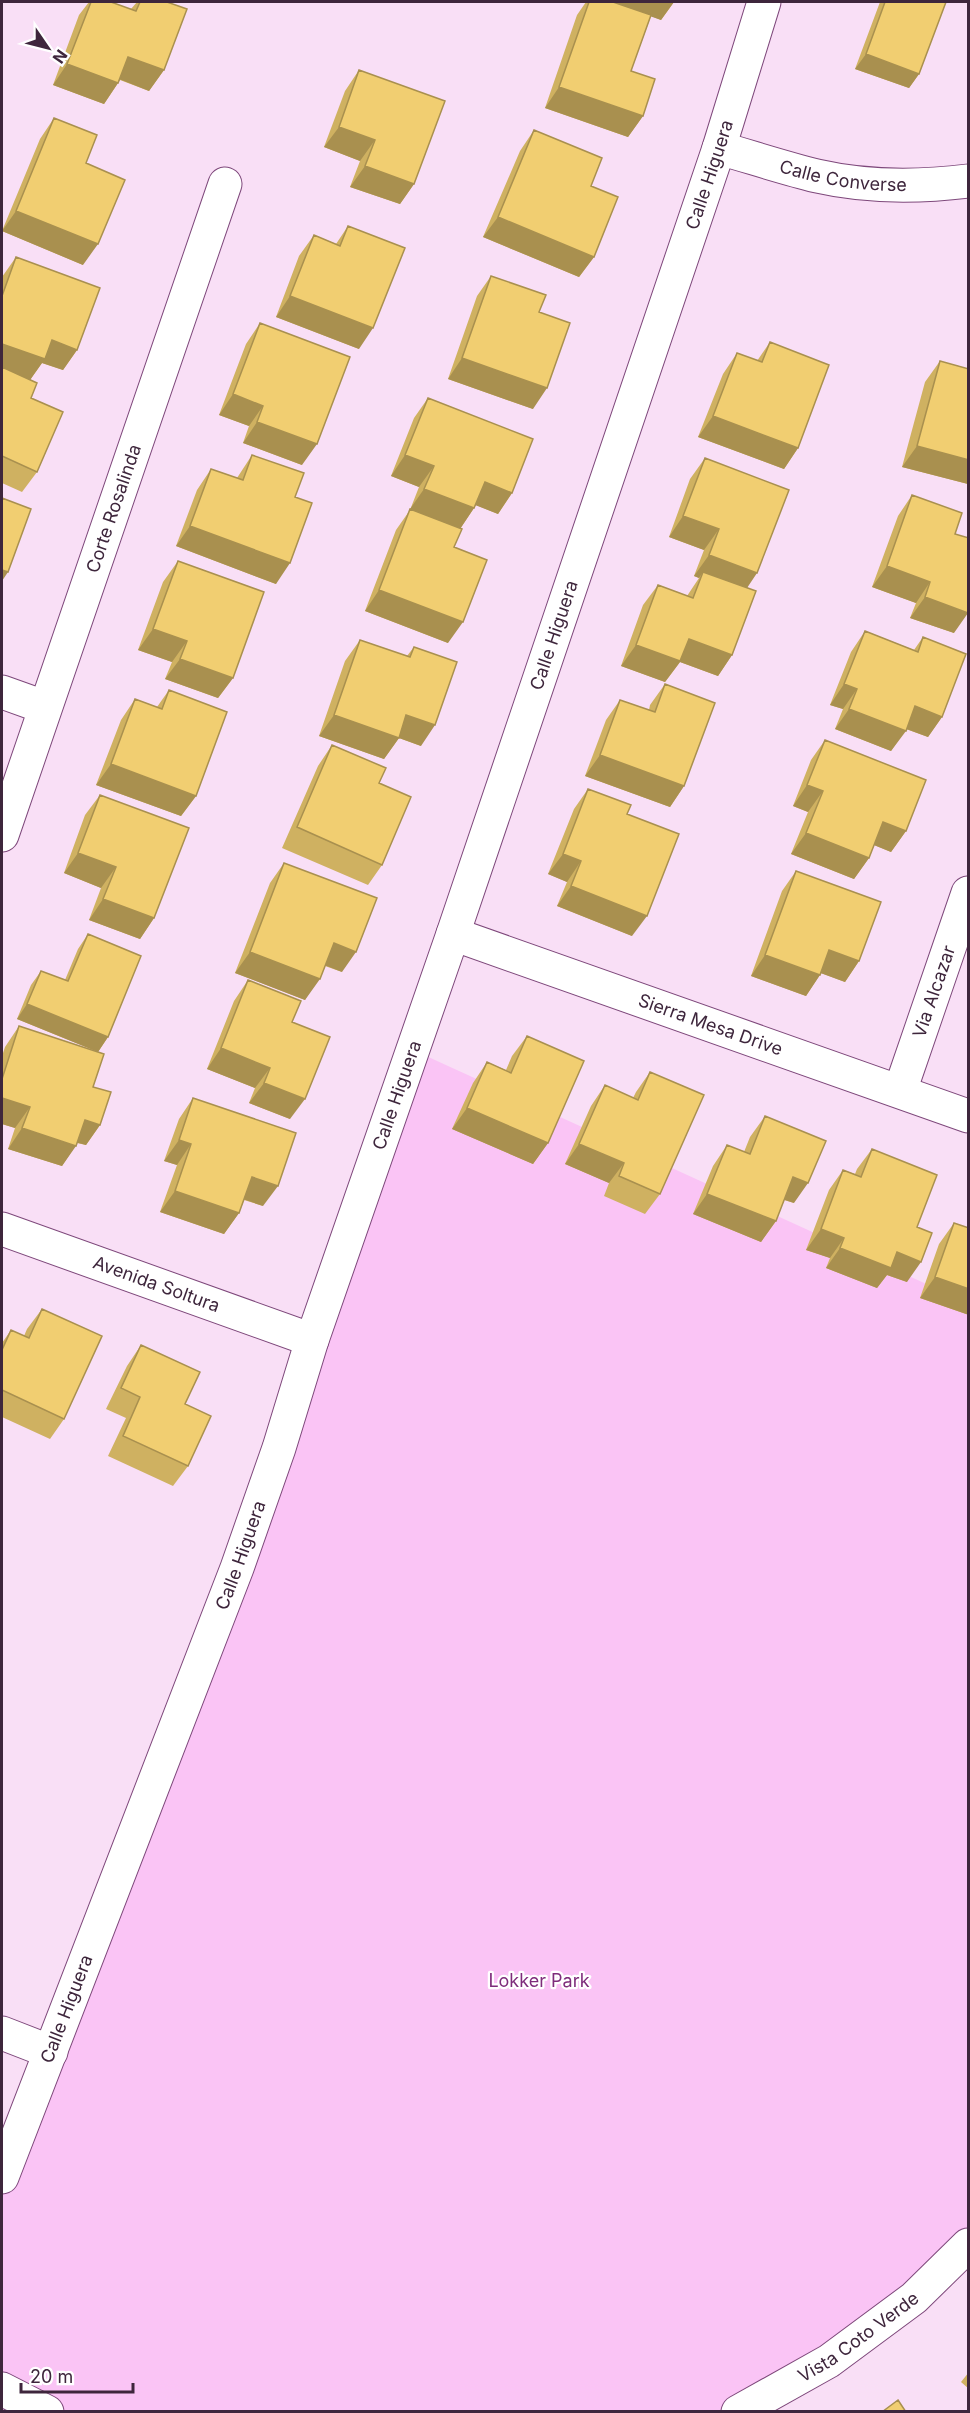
<svg xmlns="http://www.w3.org/2000/svg" width="970" height="2413" font-family="Inter,sans-serif">
  <style>
    .green { fill: #fac4f5 }
    .lines { fill: none; stroke-linecap: round; stroke-linejoin: round }
    .street-casing { stroke: #7e487b; stroke-width: 35 }
    .street { stroke: #fff; stroke-width: 33 }
    .wall { fill: #cfb161 }
    .shaded-wall { fill: #a9904f }
    .building { fill: #f1ce71; stroke: #a9904f; stroke-width: 1.5 }
    .labels { text-anchor: middle; stroke-width: 4.5; stroke-linejoin: round; paint-order: stroke }
    .street-label { font-size: 18px; fill: #3e263c; stroke: #fff }
    .park-label { font-size: 18px; fill: #7e2c7b; stroke: #fff }
  </style>
  <rect width="100%" height="100%" fill="#f9dff6"/>
  <path class="green" d="M413 1050 968 1303V2245L738 2411H47L2 2389V2177Z"/>
  <g class="lines">
    <defs>
      <g id="street">
        <path id="s1" d="M719 148C751 157 784 168 817 176 865 187 919 187 968 181"/>
        <path d="M2 692 44 707"/>
        <path id="s2" d="M2 835 225 184"/>
        <path id="s3" d="M453 934 968 1116"/>
        <path id="s4" d="M900 1091 968 893"/>
        <path id="s5" d="M2 1229 312 1340"/>
        <path d="M2 2033 51 2052"/>
        <path id="s6" d="M2 2177 237 1568 279 1448 312 1340 453 934 719 148 764 2"/>
        <path d="M2 2389 47 2412"/>
        <path id="s7" d="M738 2412 829 2361 914 2298 968 2245"/>
      </g>
    </defs>
    <use href="#street" class="street-casing"/>
    <use href="#street" class="street"/>
  </g>
  <path class="wall" d="M89 2 131 9 137 2H167L164 70 149 91 120 80 104 104 53 85 79 15Z
    M586 2H674L661 20 651 16 631 71 643 116 628 137 545 108 577 15Z
    M880 2H946L919 74 909 88 855 69Z
    M359 70 414 184 400 204 350 187 360 161 324 147 345 91Z
    M54 118 86 163 83 265 2 231 40 139Z
    M534 130 591 186 594 257 579 277 483 237 520 151Z
    M348 226 359 349 276 317 299 256 314 235 336 244Z
    M16 257 77 350 63 370 42 363 30 380 31 398 37 472 22 492 2 483V277Z
    M491 276 539 312 533 409 448 379 477 296Z
    M260 323 302 465 243 443 249 426 219 415 246 344Z
    M770 342 798 448 784 469 698 437 723 374 737 353 757 361Z
    M940 361 969 369V483L968 484 902 467 925 382Z
    M428 398 512 493 498 514 476 505 460 529 454 547 448 643 365 611 396 530 410 510 419 487 391 476 414 418Z
    M252 455 295 497 276 584 176 546 197 490 211 469 237 478Z
    M705 458 747 588 732 655 718 676 680 662 665 682 621 666 643 605 658 585 687 596 699 578 694 576 704 550 669 537 690 479Z
    M912 495 955 534 954 633 910 618 916 603 872 587 898 516Z
    M178 561 233 678 218 698 165 679 172 662 138 650 163 582Z
    M865 631 914 650 923 637 942 717 928 737 906 729 891 751 835 729 843 709 830 705 851 652Z
    M360 640 407 656 414 647 421 746 399 738 384 759 319 736 345 661Z
    M665 684 684 786 670 807 585 776 606 720 620 700 649 710 650 705Z
    M169 690 196 796 181 816 96 785 121 720 135 699 157 707Z
    M825 740 906 831 891 852 874 845 869 858 854 879 791 854 808 812 793 806 811 760Z
    M332 745 379 783 382 865 368 885 282 848 318 766Z
    M588 789 632 936 557 906 567 882 548 874 574 809Z
    M100 795 154 918 140 939 89 920 101 888 64 873 85 815Z
    M284 863 342 972 325 966 305 1000 235 973 270 883Z
    M796 871 859 961 845 982 821 973 806 996 751 976 782 891Z
    M88 934 108 1037 98 1052 17 1019 31 985 41 971 65 980 78 949Z
    M248 980 292 1022 290 1119 249 1103 255 1088 207 1069 234 1001Z
    M19 1026 93 1087 100 1125 86 1145 77 1143 62 1166 8 1149 15 1128 2 1124V1056L5 1047Z
    M527 1036 548 1143 533 1164 452 1129 473 1083 487 1062 506 1070 512 1056Z
    M650 1072 660 1194 645 1214 604 1196 609 1183 565 1164 591 1106 605 1085 633 1098 636 1092Z
    M193 1098 263 1206 244 1200 239 1213 224 1234 160 1212 177 1165 164 1161 179 1119Z
    M765 1116 794 1203 784 1200 776 1221 761 1242 693 1214 713 1166 727 1145 744 1152 750 1137Z
    M872 1149 917 1227 907 1282 887 1275 877 1288 826 1268 830 1258 806 1250 829 1190 843 1170 855 1174 857 1169Z
    M954 1223 969 1228V1315L920 1298 939 1244Z
    M42 1309 64 1419 50 1439 2 1417V1350L24 1336 27 1329Z
    M11 1330 2 1350V1343Z
    M141 1345 188 1466 173 1486 108 1456 126 1418 106 1409 127 1366Z
    M969 2372V2389L961 2382Z"/>
  <path class="shaded-wall" d="M610 2H674L661 20Z
    M866 54 919 74 909 88 855 69Z
    M128 57 164 70 149 91 114 77Z
    M67 64 118 83 104 104 53 85Z
    M559 87 643 116 628 137 545 108Z
    M339 127 375 140 360 161 324 147Z
    M365 166 414 184 400 204 350 187Z
    M16 211 98 244 83 265 2 231Z
    M498 217 594 257 579 277 483 237Z
    M290 296 373 328 359 349 276 317Z
    M52 340 77 350 63 370 42 363 30 380 2 370V344Z
    M462 358 547 388 533 409 448 379Z
    M233 394 263 406 249 426 219 415Z
    M713 416 798 448 784 469 698 437Z
    M257 422 317 444 302 465 243 443Z
    M917 446 969 460V483L968 484 902 467Z
    M405 455 434 466 419 487 391 476Z
    M485 482 512 493 498 514 470 503Z
    M424 489 474 508 460 529 410 509Z
    M683 516 719 529 704 550 669 537Z
    M190 526 290 563 276 584 176 546Z
    M709 555 757 573 743 594 703 572 699 578 694 576Z
    M887 566 930 582 916 603 872 587Z
    M2 570 8 572 2 581Z
    M379 590 463 622 448 643 365 611Z
    M925 597 968 613 954 633 910 618Z
    M153 629 187 641 172 662 138 650Z
    M689 639 732 655 718 676 680 662 665 682 621 666 636 645Z
    M180 659 233 678 218 698 165 679Z
    M844 684 857 689 843 709 830 705Z
    M915 706 942 717 928 737 901 727Z
    M849 709 906 731 891 751 835 729Z
    M334 715H406L435 725 421 746 399 738 384 759 319 736Z
    M600 755 684 786 670 807 585 776Z
    M111 764 196 796 181 816 96 785Z
    M807 785 823 791 808 812 793 806Z
    M883 822 906 831 891 852 869 843Z
    M806 833 869 858 854 879 791 854Z
    M78 853 116 867 101 888 64 873Z
    M563 854 581 861 567 882 548 874Z
    M571 886 647 916 632 936 557 906Z
    M103 899 154 918 140 939 89 920Z
    M334 943 356 952 342 972 319 963Z
    M829 950 859 961 845 982 815 971Z
    M250 952 320 979 305 1000 235 973Z
    M765 955 820 975 806 996 751 976Z
    M27 1004 108 1037 98 1052 17 1019Z
    M221 1048 270 1068 255 1088 207 1069Z
    M264 1083 305 1099 290 1119 249 1103Z
    M2 1098 30 1107 15 1128 2 1124Z
    M467 1108 548 1143 533 1164 452 1129Z
    M85 1120 100 1125 86 1145 71 1141Z
    M22 1128 76 1146 62 1166 8 1149Z
    M179 1140 191 1144 177 1165 164 1161Z
    M579 1144 624 1163 609 1183 565 1164Z
    M252 1177 278 1186 263 1206 237 1197Z
    M793 1177 808 1183 794 1203 779 1198Z
    M175 1191 239 1213 224 1234 160 1212Z
    M707 1194 776 1221 761 1242 693 1214Z
    M821 1229 844 1238 830 1258 806 1250Z
    M840 1248 897 1252 921 1262 907 1282 887 1275 877 1288 826 1268Z
    M935 1277 969 1289V1315L920 1298Z"/>
  <path class="building" d="M91 2H111L136 11 140 2H167L187 9 164 70 128 57 118 83 67 64Z
    M589 2H613L651 15 631 71 655 79 643 116 559 87Z
    M885 2H946L919 74 866 54Z
    M359 70 445 101 414 184 365 166 375 140 339 127Z
    M54 118 97 135 86 163 125 180 98 244 16 211Z
    M534 130 602 158 591 186 618 197 594 257 498 217Z
    M348 226 405 248 373 328 290 296 314 235 340 246Z
    M16 257 100 288 77 350 52 340 45 359 2 344V296Z
    M491 276 546 295 539 312 570 323 547 388 462 358Z
    M260 323 350 357 317 444 257 422 263 406 233 394Z
    M770 342 829 365 798 448 713 416 737 353 762 362Z
    M940 361 969 369V460L917 446Z
    M2 367 37 383 31 398 63 412 37 472 2 456Z
    M428 398 533 439 512 493 485 482 474 508 424 489 434 466 405 455Z
    M252 455 304 473 295 497 312 503 290 563 190 526 211 469 243 480Z
    M705 458 789 490 757 573 709 555 719 529 683 516Z
    M912 495 962 513 955 534 969 538 968 613 925 597 930 582 887 566Z
    M2 498 31 509 8 572 2 570Z
    M410 509 462 529 454 547 487 560 463 622 379 590Z
    M178 561 264 592 233 678 180 659 187 641 153 629Z
    M703 572 756 591 732 655 689 639 680 661 636 645 658 585 693 598Z
    M865 631 918 652 923 637 966 654 942 717 915 706 906 731 849 709 857 689 844 684Z
    M360 640 410 657 414 647 457 662 435 725 406 715 399 738 334 715Z
    M665 684 715 703 684 786 600 755 620 700 655 712Z
    M169 690 227 712 196 796 111 764 135 699 162 709Z
    M825 740 926 780 906 831 883 822 869 858 806 833 823 791 807 785Z
    M332 745 386 768 379 783 411 797 382 865 297 827Z
    M588 789 631 805 627 814 679 834 647 916 571 886 581 861 563 854Z
    M100 795 189 828 154 918 103 899 116 867 78 853Z
    M284 863 377 898 356 952 334 943 320 979 250 952Z
    M796 871 881 902 859 961 829 950 820 975 765 955Z
    M88 934 141 956 108 1037 27 1004 41 971 68 981Z
    M248 980 301 1001 292 1022 330 1037 305 1099 264 1083 270 1068 221 1048Z
    M19 1026 104 1054 93 1087 111 1092 100 1125 85 1120 76 1146 22 1128 30 1107 2 1098V1079Z
    M527 1036 584 1061 548 1143 467 1108 487 1062 511 1073Z
    M650 1072 704 1095 660 1194 619 1176 624 1163 579 1144 605 1085 638 1100Z
    M193 1098 296 1133 278 1186 252 1177 239 1213 175 1191 191 1144 179 1140Z
    M765 1116 826 1141 808 1183 793 1177 776 1221 707 1194 727 1145 750 1154Z
    M872 1149 937 1175 917 1227 932 1233 921 1262 897 1252 891 1268 840 1248 844 1238 821 1229 843 1170 861 1177Z
    M954 1223 969 1228V1289L935 1277Z
    M42 1309 102 1336 64 1419 2 1390V1350L11 1330 29 1338Z
    M141 1345 200 1372 185 1404 211 1416 188 1466 123 1436 140 1397 121 1388Z
    M898 2400 906 2412H882Z"/>
  <g class="labels">
    <g class="street-label">
      <text dy="6" stroke="none"><textPath href="#s6" startOffset="2124">Calle Higuera</textPath></text>
      <text dy="6" stroke="none"><textPath href="#s1" startOffset="128">Calle Converse</textPath></text>
      <text dy="6" stroke="none"><textPath href="#s2" startOffset="345">Corte Rosalinda</textPath></text>
      <text dy="6" stroke="none"><textPath href="#s6" startOffset="1638">Calle Higuera</textPath></text>
      <text dy="6" stroke="none"><textPath href="#s4" startOffset="105">Via Alcazar</textPath></text>
      <text dy="6" stroke="none"><textPath href="#s3" startOffset="273">Sierra Mesa Drive</textPath></text>
      <text dy="6" stroke="none"><textPath href="#s6" startOffset="1152">Calle Higuera</textPath></text>
      <text dy="6" stroke="none"><textPath href="#s5" startOffset="164">Avenida Soltura</textPath></text>
      <text dy="6" stroke="none"><textPath href="#s6" startOffset="666">Calle Higuera</textPath></text>
      <text dy="6" stroke="none"><textPath href="#s6" startOffset="180">Calle Higuera</textPath></text>
      <text dy="6" stroke="none"><textPath href="#s7" startOffset="142">Vista Coto Verde</textPath></text>
    </g>
    <g class="park-label">
      <text x="539" y="1987">Lokker Park</text>
    </g>
  </g>
  <rect width="970" height="2413" fill="none" stroke="#3e263c" stroke-width="6"/>
  <g transform="translate(48 48) rotate(125)" stroke="#ffffff" stroke-width="4.5" paint-order="stroke">
  <path d="M0-4.5L10 22L0 15L-10 22Z" fill="#3e263c"/>
  <text y="-9" font-size="16" font-weight="bold" text-anchor="middle" fill="#3e263c">N</text>
  </g>
  <path d="M21 2383v9h112v-9" fill="none" stroke="#3e263c" stroke-width="3"/>
  <text x="30" y="2383" font-size="18" fill="#3e263c" stroke="#ffffff" stroke-width="4.5" paint-order="stroke">20 m</text>
</svg>
